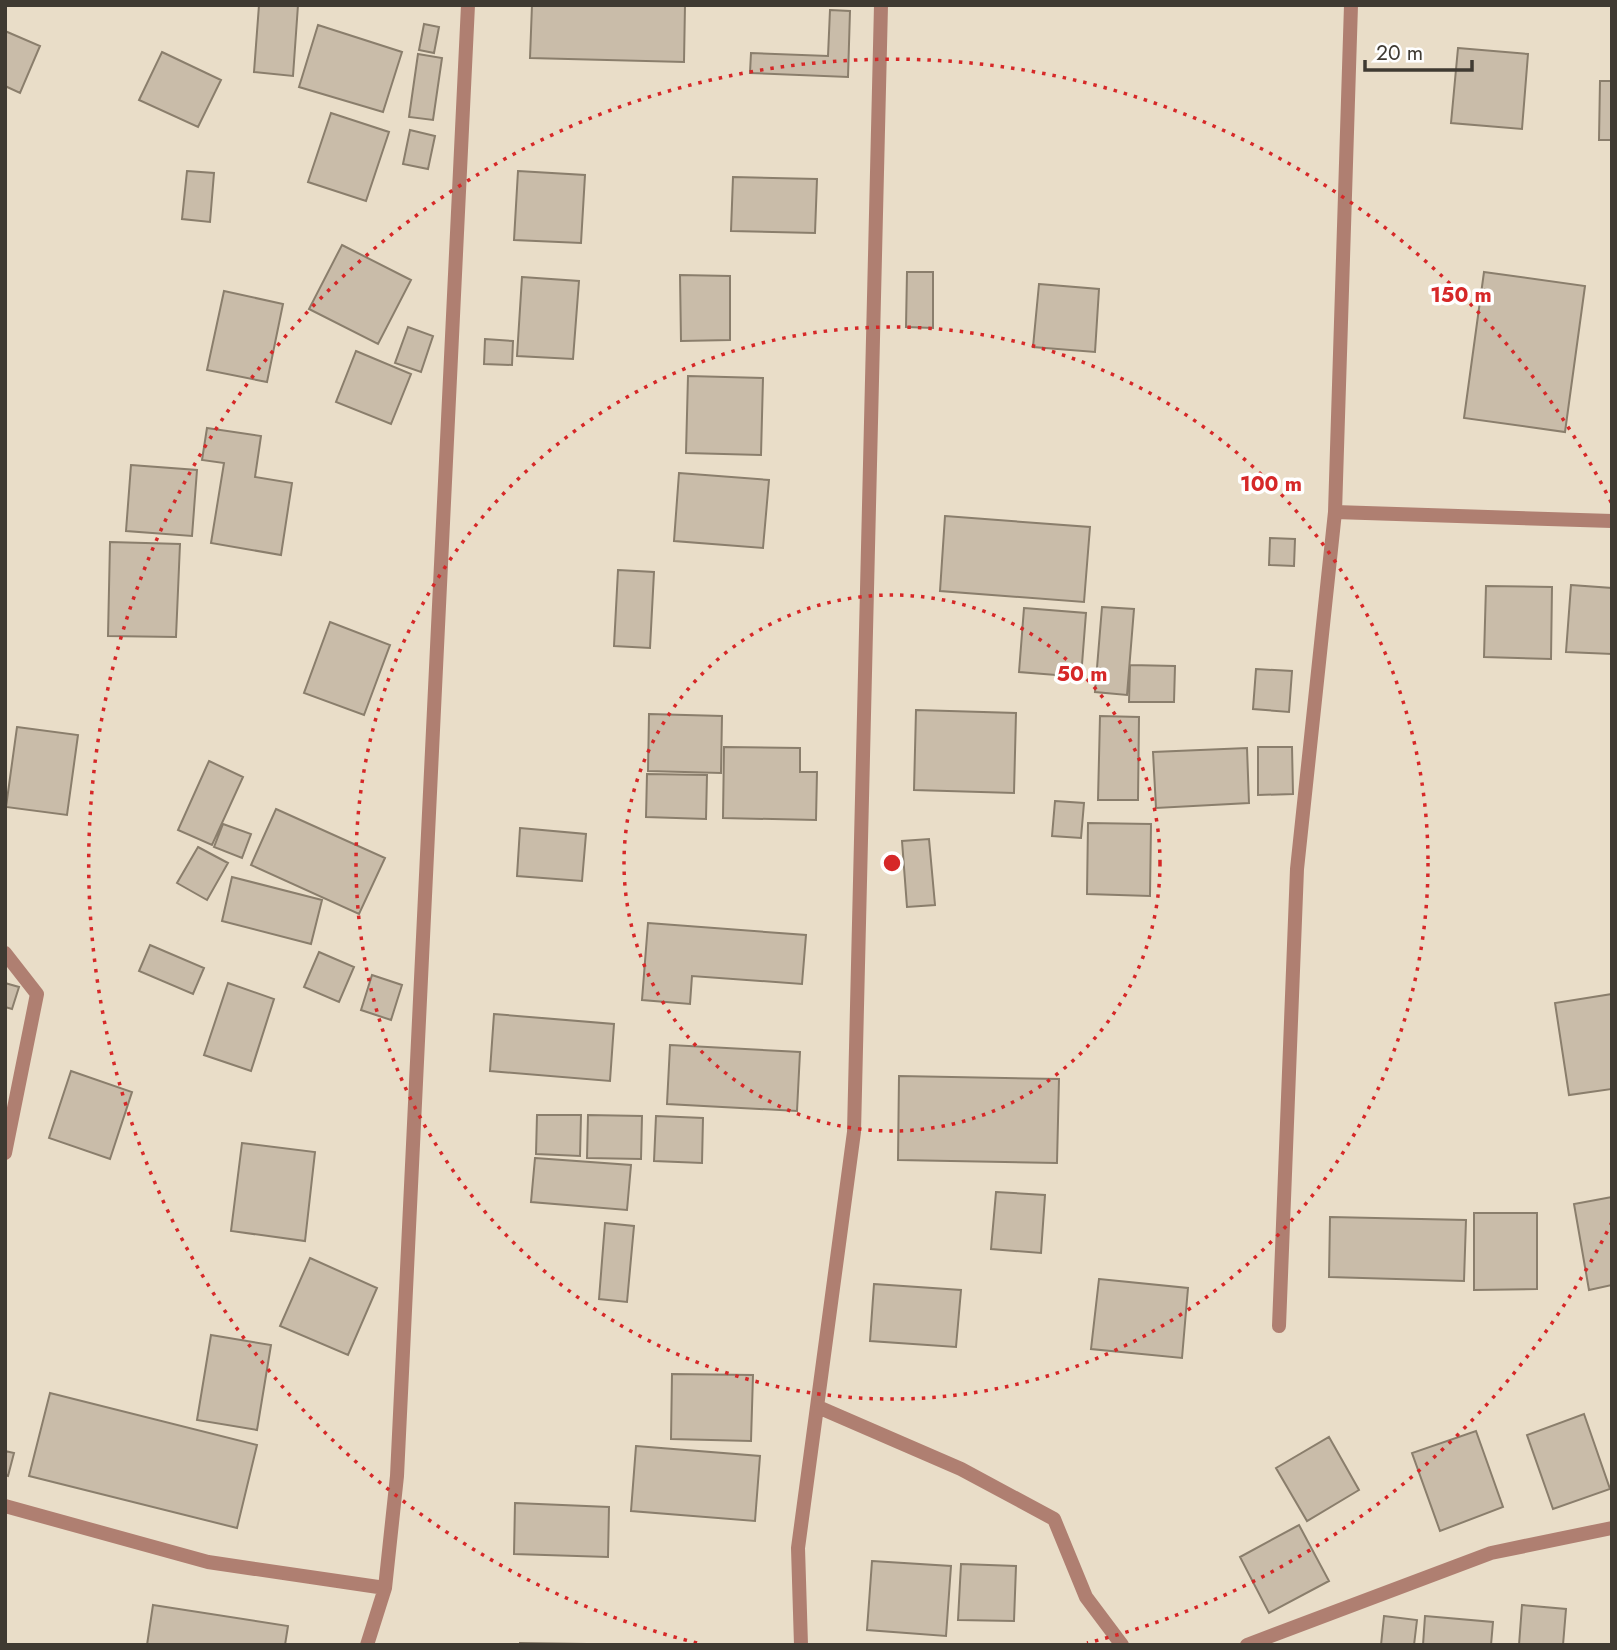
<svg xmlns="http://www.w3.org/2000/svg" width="1617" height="1650" font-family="Jost,sans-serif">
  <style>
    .building { fill: #c9bca9; stroke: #8a7e6c; stroke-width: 2 }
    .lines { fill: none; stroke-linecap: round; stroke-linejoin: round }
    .street { stroke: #af7f71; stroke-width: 14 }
    .ring { fill: none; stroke: #d62828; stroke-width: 3.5; stroke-dasharray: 3.5 7 }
    .centre { fill: #d62828; stroke: #fff; stroke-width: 3.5 }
    .ring-label { font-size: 21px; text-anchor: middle; font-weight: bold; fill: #d62828; stroke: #fff; stroke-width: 7; stroke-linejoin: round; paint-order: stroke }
  </style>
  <rect width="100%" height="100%" fill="#e9ddc8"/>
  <path class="building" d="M259 5H298L293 76 254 72Z
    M532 5H685L684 62 530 58Z
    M830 10 850 11 848 77 750 73 751 53 828 56Z
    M424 24 439 27 434 53 419 50Z
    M318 25 402 52 383 112 299 87Z
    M5 31 40 46 20 93 5 86Z
    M1458 48 1528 54 1522 129 1451 123Z
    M162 52 221 80 198 127 139 100Z
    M418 54 442 58 433 120 409 117Z
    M1600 81H1612V140H1599Z
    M331 113 389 132 366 201 308 182Z
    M410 130 435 136 428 169 403 164Z
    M187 171 214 173 210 222 182 219Z
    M518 171 585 175 581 243 514 240Z
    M733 177 817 179 815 233 731 231Z
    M342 245 411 280 378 344 309 309Z
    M907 272H933V328L906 327Z
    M1484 272 1585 286 1565 432 1464 418Z
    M680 275 730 276V340L681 341Z
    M522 277 579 281 573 359 517 356Z
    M1039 284 1099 289 1095 352 1033 347Z
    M224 291 283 304 267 382 207 370Z
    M408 327 433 336 421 372 395 363Z
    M485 339 513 341 512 365 484 364Z
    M356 351 411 374 391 424 336 402Z
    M688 376 763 378 761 455 686 453Z
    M207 428 261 436 255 477 292 483 281 555 211 543 224 463 202 460Z
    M131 465 197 470 192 536 126 531Z
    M679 473 769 480 763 548 674 541Z
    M945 516 1090 527 1084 602 940 591Z
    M1270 538 1295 539 1294 566 1269 565Z
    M110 542 180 544 176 637 108 636Z
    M618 570 654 572 650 648 614 646Z
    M1571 585 1612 588V654L1566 652Z
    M1486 586 1552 587 1551 659 1484 657Z
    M1102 607 1134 609 1127 695 1095 692Z
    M1024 608 1086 613 1081 677 1019 672Z
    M330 622 390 645 364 715 304 693Z
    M1130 665 1175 666 1174 702H1129Z
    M1256 669 1292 671 1289 712 1253 709Z
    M916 710 1016 713 1014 793 914 790Z
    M649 714 722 716 721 773 648 771Z
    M1100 716 1139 717 1138 800H1098Z
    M17 727 78 735 67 815 6 807Z
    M724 747 800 748V772H817L816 820 723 818Z
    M1258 747H1292L1293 794 1258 795Z
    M1247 748 1249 803 1156 808 1153 752Z
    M209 761 243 777 212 845 178 830Z
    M647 774 707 775 706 819 646 817Z
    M1055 801 1084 803 1081 838 1052 836Z
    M276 809 385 858 359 914 251 865Z
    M1088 823 1151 824 1150 896 1087 894Z
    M223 824 251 834 242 858 214 847Z
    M520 828 586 834 582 881 517 876Z
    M929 839 935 905 907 907 902 841Z
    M198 847 228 863 207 900 177 883Z
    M232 877 322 900 311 944 222 921Z
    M648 923 806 935 802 984 692 976 690 1004 642 1000Z
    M150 945 204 968 193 994 139 971Z
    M319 952 354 967 339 1002 304 987Z
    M372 975 402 985 391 1020 361 1010Z
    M5 983 19 987 12 1009 5 1007Z
    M228 983 274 999 251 1071 204 1055Z
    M1612 994V1089L1569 1095 1555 1003Z
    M494 1014 614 1024 610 1081 490 1071Z
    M670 1045 800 1052 797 1111 667 1104Z
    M71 1071 132 1092 110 1159 49 1138Z
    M899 1076 1059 1079 1057 1163 898 1160Z
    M537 1115H581L580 1156 536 1154Z
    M588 1115 642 1116 641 1159 587 1158Z
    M656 1116 703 1118 702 1163 654 1161Z
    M242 1143 315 1152 305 1241 231 1231Z
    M535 1158 631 1165 627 1210 531 1202Z
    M996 1192 1045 1195 1041 1253 991 1249Z
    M1612 1197V1285L1589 1290 1574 1204Z
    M1474 1213H1537V1289L1474 1290Z
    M1330 1217 1466 1220 1464 1281 1329 1277Z
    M605 1223 634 1226 627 1302 599 1299Z
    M310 1258 377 1288 348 1355 280 1326Z
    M1099 1279 1188 1288 1182 1358 1091 1349Z
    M874 1284 961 1290 956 1347 870 1341Z
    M211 1335 271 1345 257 1430 197 1420Z
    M672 1374 753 1375 751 1441 671 1439Z
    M50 1393 257 1445 237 1528 29 1476Z
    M1584 1414 1610 1489 1553 1509 1527 1435Z
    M1476 1431 1503 1507 1440 1531 1412 1453Z
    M1329 1437 1359 1490 1307 1521 1276 1468Z
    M636 1446 760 1456 755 1521 631 1511Z
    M5 1451 14 1453 8 1476 5 1475Z
    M515 1503 609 1507 608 1557 514 1554Z
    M1299 1525 1329 1581 1269 1613 1240 1557Z
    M872 1561 951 1566 946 1636 867 1630Z
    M961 1564 1016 1566 1014 1621 958 1620Z
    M153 1605 288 1626 285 1645H147Z
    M1522 1605 1566 1609 1563 1645H1519Z
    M1384 1616 1417 1620 1414 1645H1381Z
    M1425 1616 1493 1622 1491 1645H1423Z
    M520 1643 586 1644V1645H520Z"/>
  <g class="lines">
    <path class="street" d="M1335 512 1612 521
      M5 953 37 994 5 1153
      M1279 1326 1297 869 1335 512 1351 5
      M818 1407 961 1469 1054 1519 1086 1597 1122 1645
      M5 1506 208 1562 385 1588
      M367 1645 385 1588 397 1476 468 5
      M801 1645 798 1548 854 1132 881 5
      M1247 1645 1491 1553 1612 1528"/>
  </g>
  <g class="ring">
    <circle cx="892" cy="863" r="268"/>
    <circle cx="892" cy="863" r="536"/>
    <path d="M1612 1222A804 804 0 0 1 1087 1643M697 1643A804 804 0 1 1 1612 504"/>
  </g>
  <circle cx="892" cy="863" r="10" class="centre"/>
  <g class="ring-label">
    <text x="1461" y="302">150 m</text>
    <text x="1271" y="491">100 m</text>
    <text x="1082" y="681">50 m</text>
  </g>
  <rect width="1617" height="1650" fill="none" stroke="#3f3a32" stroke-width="14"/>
  <path d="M1365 60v10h107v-10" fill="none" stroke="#3f3a32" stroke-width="3.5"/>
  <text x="1376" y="60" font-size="21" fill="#3f3a32" stroke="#ffffff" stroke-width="5" paint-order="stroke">20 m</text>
</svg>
